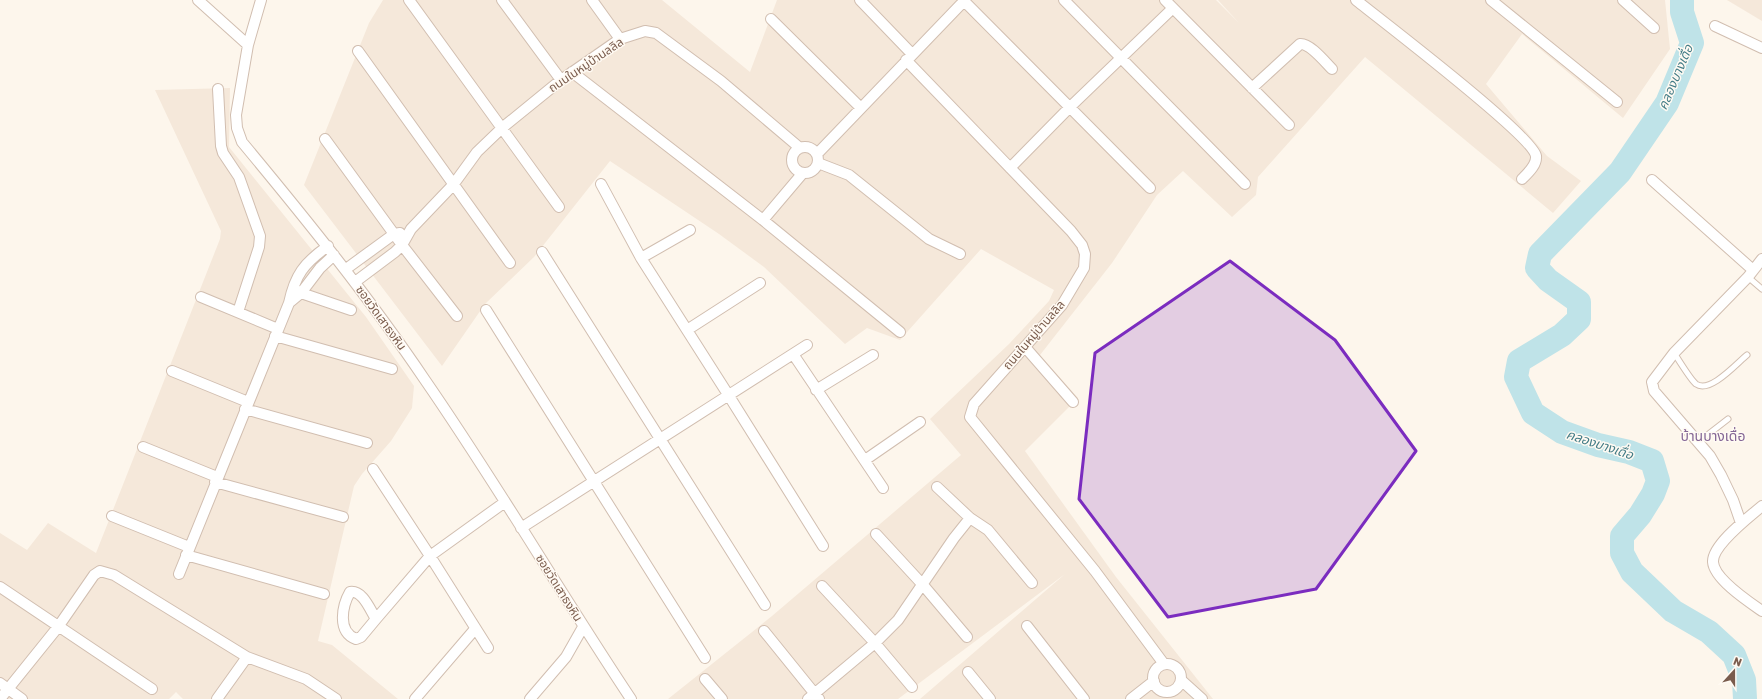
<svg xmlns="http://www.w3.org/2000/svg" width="1762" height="699" font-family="Rubik,'Noto Sans Thai',sans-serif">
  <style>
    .residential { fill: #f5e8da }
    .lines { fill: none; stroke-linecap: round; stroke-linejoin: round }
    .river { stroke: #bfe3e8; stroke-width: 24 }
    .service-casing { stroke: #d1beb0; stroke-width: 7 }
    .minor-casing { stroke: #d1beb0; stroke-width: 12 }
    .service { stroke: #fff; stroke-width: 5 }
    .minor { stroke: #fff; stroke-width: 10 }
    .marked { fill: #7b2cbf; fill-opacity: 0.2; stroke: #7b2cbf; stroke-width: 3; stroke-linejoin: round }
    .labels { text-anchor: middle; stroke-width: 3; stroke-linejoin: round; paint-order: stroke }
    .street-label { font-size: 12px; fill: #7a5c4d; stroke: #fffaf3 }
    .water-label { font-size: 13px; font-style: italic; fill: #437c86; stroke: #fffaf3 }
    .quarter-label { font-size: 14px; fill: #846695; stroke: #fffaf3 }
  </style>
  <rect width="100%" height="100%" fill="#fdf6ec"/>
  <path class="residential" d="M383 0H662L750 72 777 0H1216L1239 23 1218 0H1665L1670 49 1623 118 1522 34 1486 84 1547 156 1581 181 1553 213 1365 57 1258 177 1256 195 1232 217 1183 171 1157 195 1112 263 1040 355 1078 398 1025 451 1116 577 1213 699H920L1065 574 898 699H668L772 616 961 455 930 419 1009 344 1049 301 1054 290 981 249 900 340 867 328 845 344 764 267 719 234 610 161 534 257 485 304 442 366 304 185 369 23Z
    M1727 0H1762V21Z
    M230 88 229 147 366 317 414 386 412 408 391 441 362 474 354 486 318 641 332 645 398 699H183L176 692 169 699H0V533L27 550 48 523 96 553 220 239 221 231 155 90Z"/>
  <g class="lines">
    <path class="river" d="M1682 0V12L1692 43 1667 103 1620 172 1540 254 1537 268 1548 280 1579 302V319L1562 335 1519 361 1516 377 1533 413 1562 432 1598 445 1629 452 1652 461 1658 481 1653 494 1640 515 1622 536V553L1632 572 1673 611 1709 632 1734 655 1744 680 1745 699"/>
    <defs>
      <path id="service" d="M1748 277 1762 289
        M1674 353C1679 360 1690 379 1696 384 1710 394 1737 363 1747 355
        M1697 443 1728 419"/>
      <path id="minor" d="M198 0 248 45
        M261 0 248 45 236 115 237 128 242 142C306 219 369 297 425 380 497 484 561 594 631 699
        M409 0 559 207
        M502 0 561 80
        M592 0 620 39
        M860 0 912 54
        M963 0 1150 188
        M1064 0 1245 184
        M1165 0 1289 125
        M1356 0C1382 21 1532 135 1536 156 1537 165 1528 173 1522 179
        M1491 0 1617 102
        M1623 0 1654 28
        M771 19 861 108
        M1715 26 1762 48
        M358 51 510 263
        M906 60 1071 231 1082 245 1085 254 1084 268 1062 305 974 404 970 417 1095 571 1164 664
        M572 72 763 220 900 332
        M1252 88 1300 44C1310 43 1325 62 1332 69
        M218 89 221 146 223 153 239 177 260 236 259 247 238 312
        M325 139 402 245 457 316
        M792 160a13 13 0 1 1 26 0a13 13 0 1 1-26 0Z
        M817 154 964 1
        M818 163 849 175 929 239 960 254
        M1010 168 1070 107 1173 8
        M1652 180 1753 270
        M601 184 641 258 729 396 823 546
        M763 220 802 174
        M542 252 765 605
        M641 258 690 230
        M346 269 394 234 400 233
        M355 282 395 252 402 245 411 229 453 185 477 152 502 128 561 80 620 39 645 31 656 33 721 81 800 148
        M296 290 301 293 351 310
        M201 297 278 329
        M289 303 301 293 320 268 334 255
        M486 310 705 658
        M687 330 760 283
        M275 336 392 369
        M1025 347 1073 402
        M793 354 883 488
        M172 371 248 402
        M816 390 873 355
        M245 409 367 443
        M143 447 217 477
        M865 460 920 422
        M373 469 430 556 488 648
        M215 482 343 517
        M937 487 970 518 988 530 1032 583
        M1762 506C1749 517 1712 545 1713 562 1714 579 1749 602 1762 611
        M112 516 189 547
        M1741 523 1733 500 1721 475 1710 456 1654 391 1652 382 1674 353 1748 277 1762 259
        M521 528 807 345
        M876 534 923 585 967 637
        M186 555 324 594
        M179 574 289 303C295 275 304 263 328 246
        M822 586 875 643 912 687
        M0 587 152 689
        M376 619C370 610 363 590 350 592 342 606 337 632 356 639L361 637 376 619 430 556 505 502
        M1027 626 1084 699
        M764 631 819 699
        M1153 678a14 14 0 1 1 28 0a14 14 0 1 1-28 0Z
        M968 672 990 699
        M705 679 722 699
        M1181 680 1202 699
        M0 683 22 699
        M0 699 58 627 94 575 100 571 114 575 247 657 306 679 336 699
        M217 699 247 657
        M415 699 475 629
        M530 699 566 657 583 627
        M808 699 875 643 898 620 954 538 970 518
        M1131 699 1154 681"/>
    </defs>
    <use href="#service" class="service-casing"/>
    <use href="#minor" class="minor-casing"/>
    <use href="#service" class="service"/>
    <use href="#minor" class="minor"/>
  </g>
  <path class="marked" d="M1230 261 1335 340 1416 451 1316 589 1168 617 1079 499 1095 353Z"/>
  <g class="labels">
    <g class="street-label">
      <text transform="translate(586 65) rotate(-34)" y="4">ถนนในหมู่บ้านลลิล</text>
      <text transform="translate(381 318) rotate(54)" y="4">ซอยวัดเสาธงหิน</text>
      <text transform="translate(1034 335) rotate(-49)" y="4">ถนนในหมู่บ้านลลิล</text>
      <text transform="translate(559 588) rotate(58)" y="4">ซอยวัดเสาธงหิน</text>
    </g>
    <g class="water-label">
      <text transform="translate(1675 77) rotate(-67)" y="5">คลองบางเดื่อ</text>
      <text transform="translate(1600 444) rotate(18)" y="5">คลองบางเดื่อ</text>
    </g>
    <g class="quarter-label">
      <text x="1713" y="441">บ้านบางเดื่อ</text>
    </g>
  </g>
  <g transform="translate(1734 671) rotate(21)" stroke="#fffaf3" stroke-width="3" paint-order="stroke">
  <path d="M0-3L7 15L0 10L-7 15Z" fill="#7a5c4d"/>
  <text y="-6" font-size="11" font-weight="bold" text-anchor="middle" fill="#7a5c4d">N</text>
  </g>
</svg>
